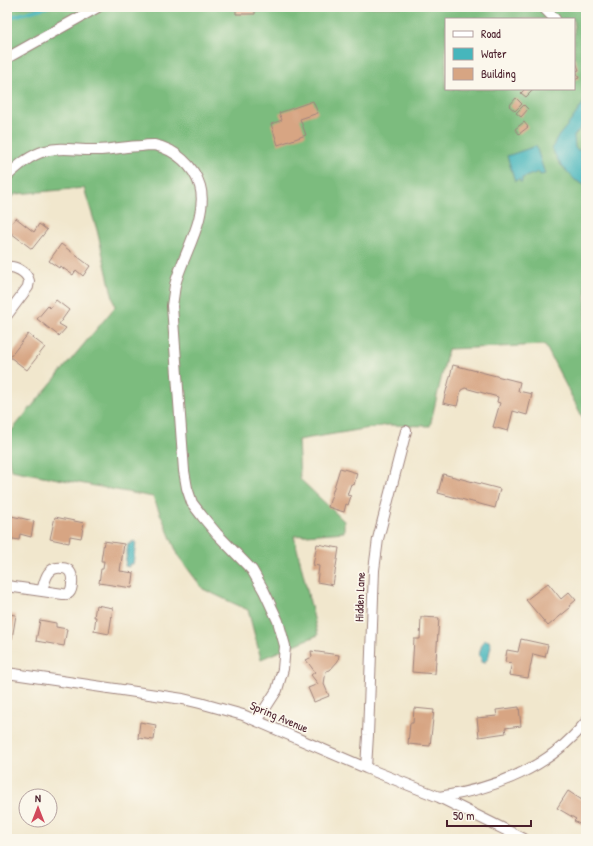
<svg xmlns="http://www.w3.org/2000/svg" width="593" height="846" font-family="'Patrick Hand',sans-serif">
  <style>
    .forest { fill: #7bbc7e; stroke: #626e54; fill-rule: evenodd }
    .water { fill: #46b6bc; stroke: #486a74 }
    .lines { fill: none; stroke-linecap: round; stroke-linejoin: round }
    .stream { stroke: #46b6bc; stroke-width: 3.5 }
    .building { fill: #d7a583 }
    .street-casing { stroke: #9e837c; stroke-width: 12 }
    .street { stroke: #fff; stroke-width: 10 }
    .labels { text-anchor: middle; stroke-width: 3.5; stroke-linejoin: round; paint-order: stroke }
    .street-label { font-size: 12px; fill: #4a1f2b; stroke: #fbf7ec }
  </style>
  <rect width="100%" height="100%" fill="#fbf7ec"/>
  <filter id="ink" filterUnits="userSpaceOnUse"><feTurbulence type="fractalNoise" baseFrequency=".025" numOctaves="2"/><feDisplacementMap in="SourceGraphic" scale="8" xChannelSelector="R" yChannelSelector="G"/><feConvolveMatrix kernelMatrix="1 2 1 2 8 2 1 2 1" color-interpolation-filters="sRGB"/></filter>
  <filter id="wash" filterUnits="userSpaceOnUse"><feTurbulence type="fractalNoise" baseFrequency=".012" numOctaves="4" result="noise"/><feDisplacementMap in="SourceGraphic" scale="16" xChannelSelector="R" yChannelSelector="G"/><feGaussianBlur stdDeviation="0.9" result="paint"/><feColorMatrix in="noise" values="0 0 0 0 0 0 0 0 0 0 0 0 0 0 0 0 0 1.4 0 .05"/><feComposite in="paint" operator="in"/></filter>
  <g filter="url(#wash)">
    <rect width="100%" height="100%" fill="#f1e7cd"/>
    <path class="forest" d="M7 7H586V424L545 345 448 349 430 426 388 425 298 440 300 479 344 521V532L294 536 318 635 261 659 248 610 203 589 179 557 153 497 11 470 7 449V436L115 307 97 230 84 188 16 194 7 200ZM446 19H574V89H446Z"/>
    <path class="water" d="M586 99V123L583 125 574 136 575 148 578 150H586V186L575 180 560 164 552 149 556 139 571 121Z
      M536 146 545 174 540 175 539 172 522 178V182H520L519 179 515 181 507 156Z
      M131 542H136L133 564H129V567L125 566 128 544H131Z
      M485 640 489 641 491 646 488 659 485 661V663L481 662V658L479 655 482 644Z"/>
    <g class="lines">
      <path class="stream" d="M7 18 47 7"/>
    </g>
    <g id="blocks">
      <path class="building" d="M236 7H255V14H236Z
        M574 57 579 70 576 71 579 78 574 80Z
        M525 89H534L526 97 521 93Z
        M516 98 522 104 515 111 509 106Z
        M313 101 318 113 300 119 306 135 278 145 271 124 282 120 279 113Z
        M524 105 528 109 521 117 516 113Z
        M524 122 528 127 519 134 515 129Z
        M16 218 34 232 39 224 47 230 32 249 7 230V229Z
        M61 244 90 266 83 276 76 270 73 275 60 266 59 268 49 261Z
        M56 300 69 310 59 324 66 328 59 336 37 319 48 306 50 308Z
        M28 334 45 347 27 370 10 357Z
        M453 365 520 382 518 391 532 394 527 415 513 411 508 431 493 427 500 403 497 402 498 397 465 388 461 390 457 406 443 403Z
        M340 468 357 473 354 485 351 484 347 495 351 496 348 505 346 504 344 512 328 507Z
        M443 474 500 489 495 508 438 493Z
        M7 515 34 521 31 537 20 534 19 540 7 538Z
        M55 517 84 523 81 538 70 536 69 543 50 539Z
        M104 541 124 544 120 571 134 573 132 588 99 583 101 569H103L104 561H101Z
        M317 544 339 548 333 585 317 582 319 566 313 565Z
        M548 583 561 599 569 592 576 600 569 606 570 608 548 626 526 600Z
        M96 605 113 608 109 634 94 631 96 617H94Z
        M7 614 16 615 12 639 7 638Z
        M421 617 439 618 435 674 412 672 414 639H420Z
        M40 620 56 623V627L67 629 64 646 36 641Z
        M521 639 548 645 545 657 533 654 528 678 509 675 512 663 505 662 507 650 518 652Z
        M311 651 339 655 338 661 330 670 326 671 324 684 329 696 314 702 308 688 318 684 311 675 315 672 306 660 312 657Z
        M519 707 521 726 505 728 506 733 479 737 477 718 497 716 496 710Z
        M414 708 434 710 430 746 408 744 410 723H413Z
        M140 722 156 725 154 740 138 738Z
        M568 791 582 800 583 798 586 800V828L574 821 576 819 557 808Z"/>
    </g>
  </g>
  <g filter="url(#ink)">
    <use href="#blocks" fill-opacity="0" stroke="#9e837c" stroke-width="1"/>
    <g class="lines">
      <defs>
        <path id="street" d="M543 7 555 19
          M7 58 98 7
          M7 176C18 166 30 155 45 151 62 146 79 151 97 150 112 150 127 146 142 146 146 145 151 145 154 145 175 149 194 166 200 186 209 216 182 256 175 285 174 292 173 299 172 306L184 471 187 488 192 503 202 516 217 534 252 570 264 591 278 621 285 646 283 669 277 690 257 721
          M7 267C15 266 27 272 29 281 29 283 28 285 28 287L7 315
          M7 586 63 594C66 594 67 595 69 593 73 589 73 576 70 572 68 569 65 568 62 568 47 566 45 580 42 591
          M7 673 183 699 200 703 243 715 366 768 439 797 524 839
          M366 768 368 735 374 570 378 539 406 431
          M439 797C495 789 550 767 586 722"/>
      </defs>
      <use href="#street" class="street-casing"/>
      <use href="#street" class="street"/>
    </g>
  </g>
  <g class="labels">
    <g class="street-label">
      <text transform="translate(360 597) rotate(-88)" y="4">Hidden Lane</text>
      <text transform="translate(279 717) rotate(23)" y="4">Spring Avenue</text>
    </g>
  </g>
  <rect width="593" height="846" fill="none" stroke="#fbf7ec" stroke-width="24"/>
  <rect x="445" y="18" width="130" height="72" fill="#fbf7ec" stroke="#b4a19f"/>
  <rect x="453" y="31" width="20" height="6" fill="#ffffff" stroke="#b4a19f"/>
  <text x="481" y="38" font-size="12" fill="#4a1f2b">Road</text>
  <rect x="453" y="48" width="20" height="12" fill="#46b6bc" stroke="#b4a19f"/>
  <text x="481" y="58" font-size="12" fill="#4a1f2b">Water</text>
  <rect x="453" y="68" width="20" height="12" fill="#d7a583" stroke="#b4a19f"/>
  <text x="481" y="78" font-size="12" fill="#4a1f2b">Building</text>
  <g transform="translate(38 808)"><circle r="19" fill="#fbf7ec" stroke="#b4a19f"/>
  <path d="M0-3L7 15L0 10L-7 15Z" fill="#d1495b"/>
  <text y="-6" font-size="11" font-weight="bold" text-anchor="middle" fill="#4a1f2b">N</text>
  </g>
  <path d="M447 820v6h84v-6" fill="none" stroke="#4a1f2b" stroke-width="2"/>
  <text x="453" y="820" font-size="12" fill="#4a1f2b" stroke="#fbf7ec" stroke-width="3" paint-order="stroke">50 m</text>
</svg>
